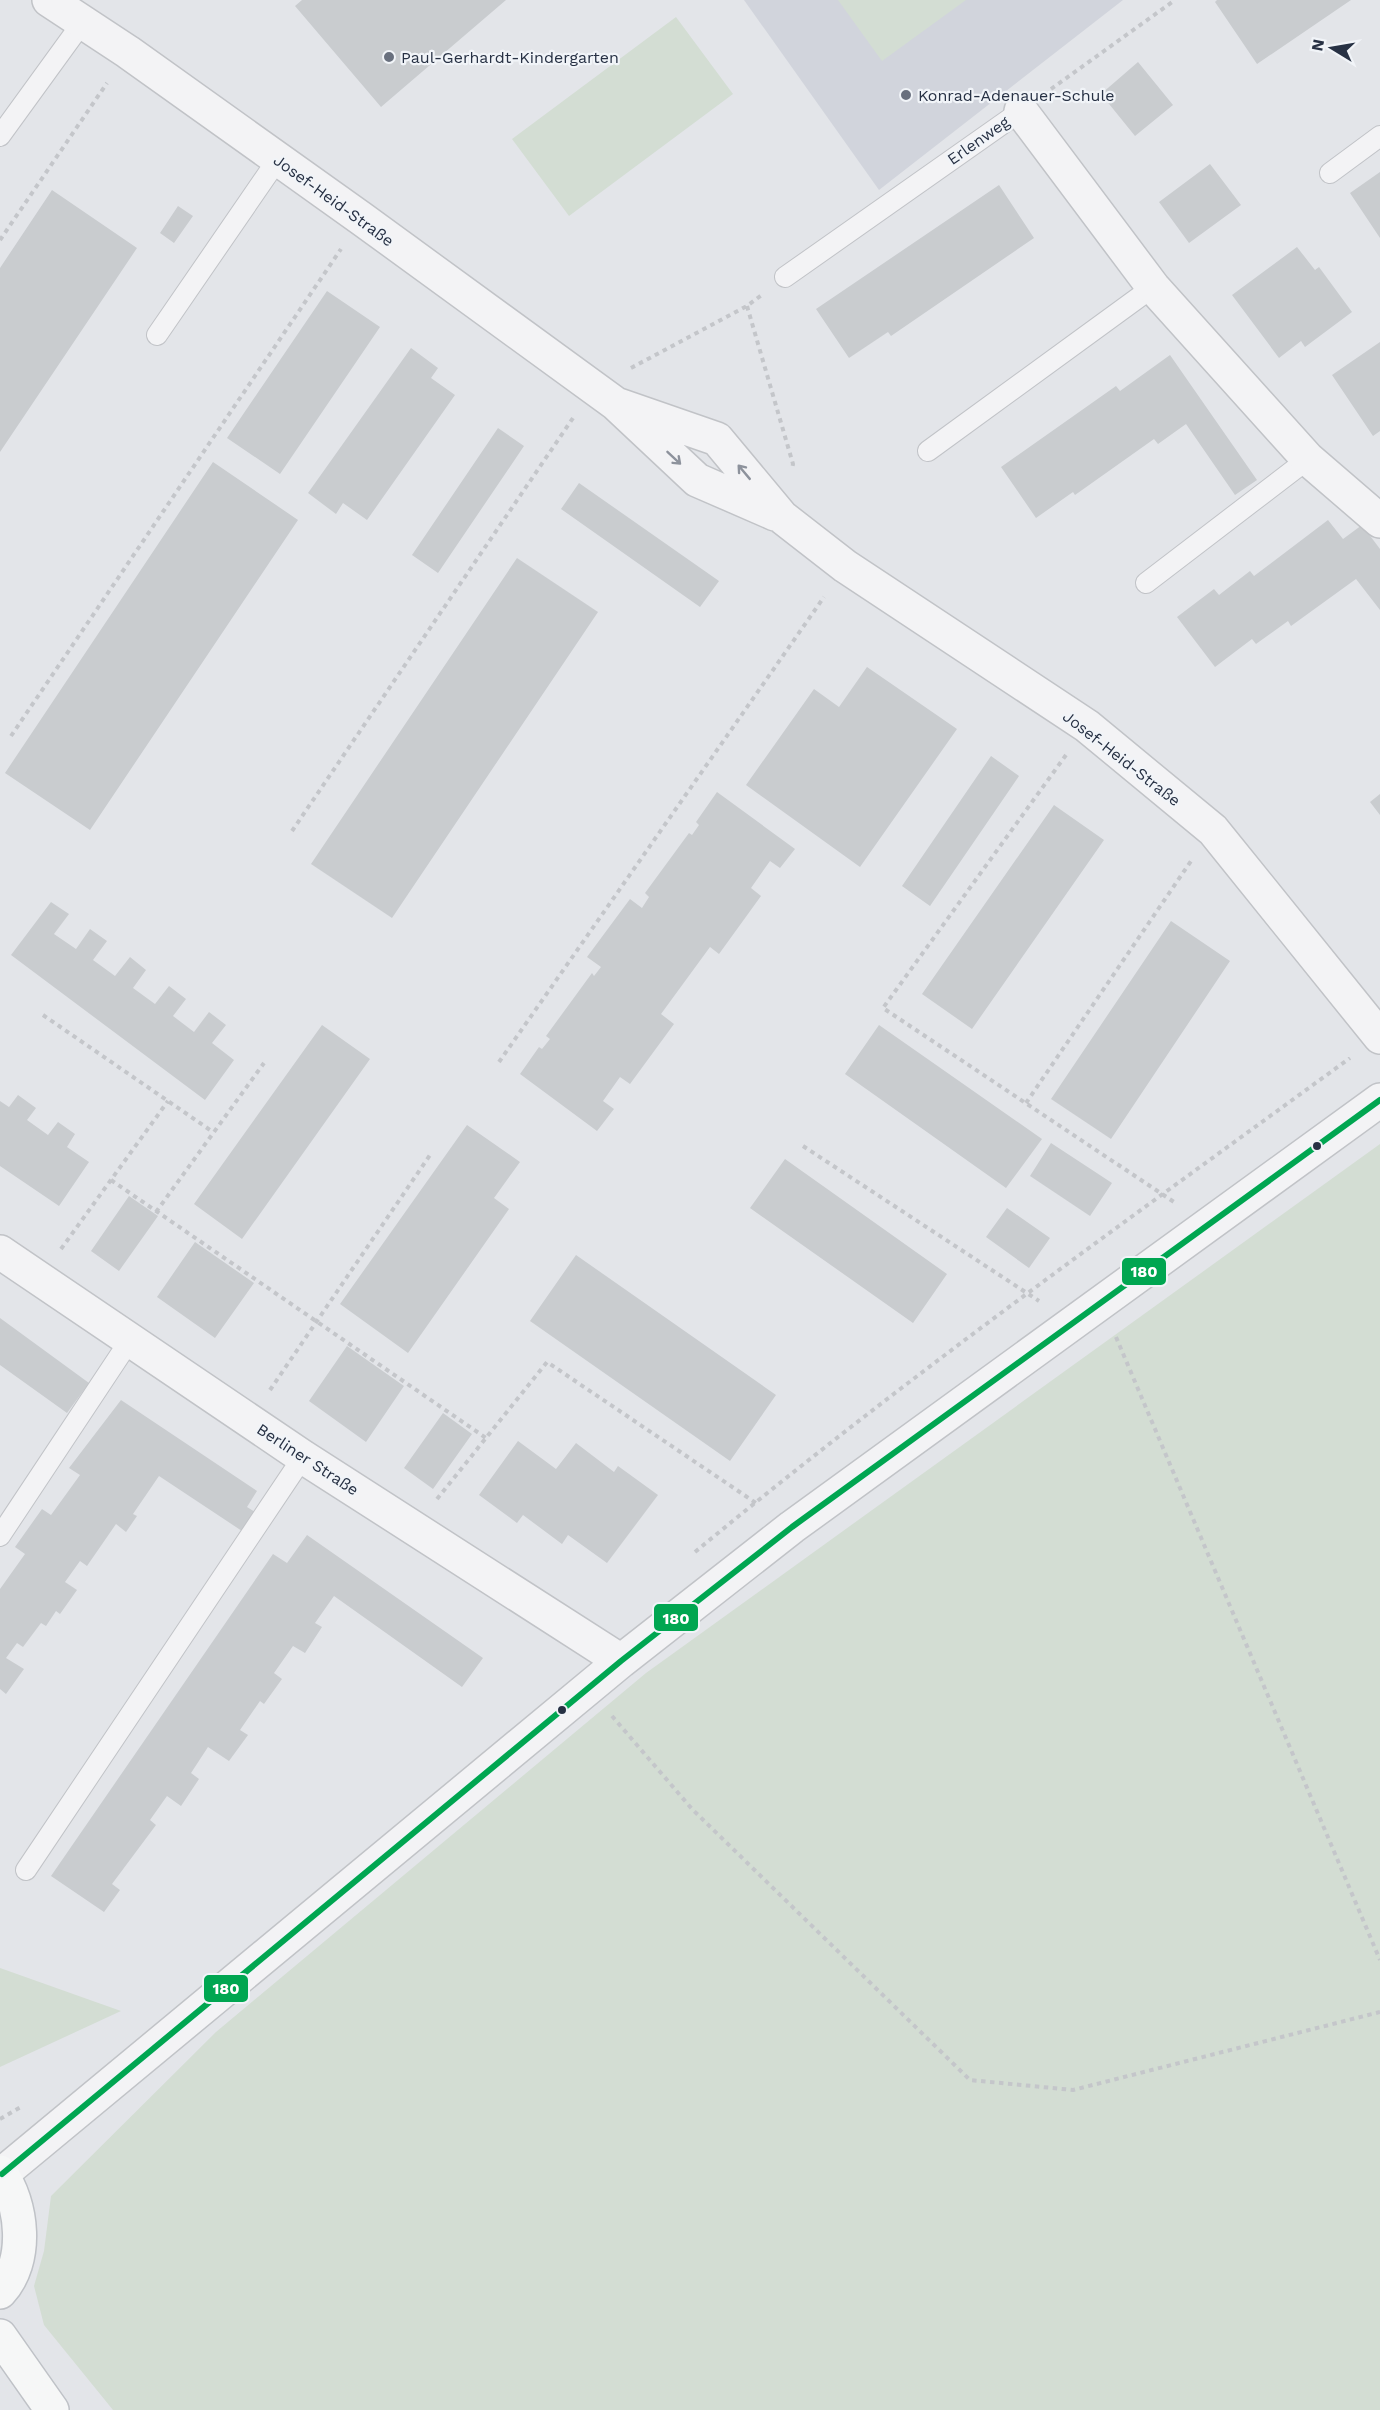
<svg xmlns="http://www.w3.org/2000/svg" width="1380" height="2410" font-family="'Work Sans',sans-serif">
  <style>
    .built { fill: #d1d4dc }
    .green { fill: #d3ddd3 }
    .building { fill: #c9cccf }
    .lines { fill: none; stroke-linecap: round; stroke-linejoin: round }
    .lane-casing { stroke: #c1c3c7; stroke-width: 22 }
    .street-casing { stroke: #c1c3c7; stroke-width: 36 }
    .primary-casing { stroke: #bfc2c7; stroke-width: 36 }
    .path { stroke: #c4c6ca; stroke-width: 4; stroke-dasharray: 4.5 4.5; stroke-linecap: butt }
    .lane { stroke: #f3f3f5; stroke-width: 20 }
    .street { stroke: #f3f3f5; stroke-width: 33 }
    .primary { stroke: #f6f7f7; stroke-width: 33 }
    .bus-1-casing { stroke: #f1f4f8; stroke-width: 10 }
    .bus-1 { stroke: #00a651; stroke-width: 6 }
    .oneway { stroke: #8d929c }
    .poi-dot { fill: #69707e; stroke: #f1f4f8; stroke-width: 2 }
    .bus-dot { fill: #273144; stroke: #f1f4f8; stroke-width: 2 }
    .labels { text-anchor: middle; stroke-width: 4.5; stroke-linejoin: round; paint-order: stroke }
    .poi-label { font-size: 16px; fill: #273144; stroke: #f1f4f8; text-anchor: start }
    .street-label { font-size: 16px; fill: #273144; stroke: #f1f4f8 }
    .line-badge { stroke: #f1f4f8; stroke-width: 2 }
    .badge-label { font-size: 16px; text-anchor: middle; font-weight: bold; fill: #fff }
  </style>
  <rect width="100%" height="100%" fill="#e3e5e9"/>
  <path class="built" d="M744 0H1123L879 190Z"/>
  <path class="green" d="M838 0H966L882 61Z
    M676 17 733 94 569 216 512 139Z
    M1380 1144V2410H113L44 2325 34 2286 44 2251 51 2196 216 2032 646 1673Z
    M0 1968 121 2011 0 2067Z"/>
  <path class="building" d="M302 0H506L381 107 295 6Z
    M1217 0H1351L1257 64 1215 2Z
    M1138 62 1173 105 1135 136 1101 94Z
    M1210 164 1241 205 1189 243 1159 202Z
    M1380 172V238L1350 193Z
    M999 185 1034 238 891 336 888 332 849 358 816 309Z
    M52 190 137 248 0 452V268Z
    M178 206 193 216 174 243 160 233Z
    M1297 247 1315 270 1319 267 1352 312 1305 347 1301 341 1279 358 1232 295Z
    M327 291 380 327 280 474 227 438Z
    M1380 342V431L1373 436 1332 375Z
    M411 348 438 368 431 378 455 395 367 520 343 503 336 514 308 493Z
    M1170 355 1257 480 1235 495 1186 424 1158 444 1154 439 1075 495 1073 492 1036 518 1001 467 1116 386 1120 391Z
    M498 428 524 446 438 573 412 555Z
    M213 462 298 520 90 830 5 773Z
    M579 483 719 581 700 607 561 509Z
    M1328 520 1343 539 1362 525 1380 549V610L1356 579 1291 626 1288 621 1256 644 1252 639 1215 667 1177 617 1214 589 1219 595 1250 571 1254 576Z
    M517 558 598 612 392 918 311 864Z
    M867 667 957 729 860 867 746 785 814 689 839 707Z
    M991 756 1019 776 930 906 902 886Z
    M717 792 795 849 780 868 770 861 751 888 761 896 719 954 710 947 661 1014 674 1024 630 1084 620 1077 603 1101 614 1109 597 1131 520 1074 539 1047 542 1049 550 1039 546 1036 592 973 594 976 601 967 587 957 630 899 642 908 649 897 645 893 689 833 692 835 699 825 696 822Z
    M1380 794V815L1370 802Z
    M1054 805 1104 840 972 1029 922 994Z
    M51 902 69 914 54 934 76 949 90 929 107 941 93 960 115 976 130 957 146 970 133 988 155 1004 169 986 186 999 173 1016 194 1032 209 1012 226 1025 212 1043 234 1060 205 1100 11 955Z
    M1171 921 1230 961 1111 1139 1051 1099Z
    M322 1025 370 1059 242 1239 194 1204Z
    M879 1025 1042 1139 1006 1188 845 1074Z
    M18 1095 36 1108 27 1120 48 1135 58 1122 75 1134 67 1147 89 1162 59 1206 0 1166V1101L9 1107Z
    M467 1125 520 1162 494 1198 509 1209 408 1353 340 1304Z
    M1051 1143 1112 1183 1090 1216 1030 1176Z
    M785 1159 947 1274 913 1323 750 1208Z
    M129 1196 158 1216 119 1271 91 1251Z
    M1007 1208 1050 1238 1029 1268 986 1237Z
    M195 1242 254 1283 215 1338 157 1297Z
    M576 1255 776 1395 730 1461 530 1321Z
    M0 1318 89 1383 67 1413 0 1365Z
    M347 1346 404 1386 366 1442 309 1401Z
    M121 1400 257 1491 247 1507 255 1512 242 1531 159 1476 133 1514 137 1516 126 1532 116 1524 87 1566 80 1561 65 1582 77 1590 60 1614 56 1611 46 1626 41 1623 23 1647 17 1643 6 1658 24 1669 6 1694 0 1689V1589L25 1554 15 1547 42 1509 51 1515 80 1475 69 1468Z
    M443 1413 472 1434 433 1489 404 1468Z
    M518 1441 556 1469 576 1443 614 1472 618 1466 658 1495 607 1563 568 1535 562 1544 523 1515 517 1523 479 1495Z
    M307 1535 483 1658 462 1687 334 1596 315 1623 322 1627 305 1653 293 1646 274 1673 282 1679 264 1704 260 1701 240 1730 248 1735 229 1761 208 1747 191 1773 199 1779 181 1806 167 1796 150 1820 156 1825 112 1884 120 1890 104 1912 51 1876 273 1554 287 1563Z"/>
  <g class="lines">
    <defs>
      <path id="lane" d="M0 136 82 23
        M1330 173 1380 136
        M785 277 1021 111
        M157 335 278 159
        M928 451 1153 287
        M1146 583 1308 459
        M0 1536 130 1340
        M26 1870 303 1457"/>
      <path id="street" d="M49 0 128 52 362 219 616 404 697 480 775 514
        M1021 111 1153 287 1308 459 1380 521
        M616 404 717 439 782 517 845 566 1087 726 1213 830 1380 1037
        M0 1252 303 1457 621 1661
        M2 2174 621 1661 792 1527 1380 1100"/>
      <path id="primary" d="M0 2172C23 2204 29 2261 0 2292
        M0 2336 52 2410"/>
    </defs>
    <use href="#lane" class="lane-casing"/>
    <use href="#street" class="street-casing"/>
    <use href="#primary" class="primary-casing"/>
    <path class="path" d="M1051 89 1175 0
      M0 240 107 83
      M747 306 793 464 792 469
      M631 368 747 306 763 294
      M11 736 341 249
      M1066 755 883 1008 1174 1202
      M292 831 573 418
      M43 1015 213 1132
      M499 1062 824 597
      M1026 1103 1191 861
      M803 1146 1039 1301
      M111 1180 486 1438
      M156 1212 264 1063
      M61 1249 168 1101
      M1116 1337 1380 1960
      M270 1390 430 1155
      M437 1499 547 1362 756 1503
      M695 1552C906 1377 1129 1219 1350 1058
      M612 1716 692 1809 970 2080 1073 2090 1380 2012
      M0 2119 21 2107"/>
    <use href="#lane" class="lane"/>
    <use href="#street" class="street"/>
    <use href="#primary" class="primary"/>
    <defs>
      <path id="bus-1" d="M2 2174 621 1661 792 1527 1380 1100"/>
    </defs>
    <use href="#bus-1" class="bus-1-casing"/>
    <use href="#bus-1" class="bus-1"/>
  </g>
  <defs><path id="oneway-shaft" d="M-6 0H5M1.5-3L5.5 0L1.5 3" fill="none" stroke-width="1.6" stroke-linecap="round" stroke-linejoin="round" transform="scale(1.5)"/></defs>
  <g class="oneway">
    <use href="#oneway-shaft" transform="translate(674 458) rotate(43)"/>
    <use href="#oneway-shaft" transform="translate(744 472) rotate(-130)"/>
  </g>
  <g class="poi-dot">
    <circle cx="389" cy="57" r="6"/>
    <circle cx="906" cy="95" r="6"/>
  </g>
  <g class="bus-dot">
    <circle cx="1317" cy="1146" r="5"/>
    <circle cx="562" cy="1710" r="5"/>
  </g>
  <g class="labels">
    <g class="poi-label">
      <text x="401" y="63">Paul-Gerhardt-Kindergarten</text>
      <text x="918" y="101">Konrad-Adenauer-Schule</text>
    </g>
    <g class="street-label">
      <text transform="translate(978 140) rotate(-35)" y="6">Erlenweg</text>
      <text transform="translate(334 200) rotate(36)" y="6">Josef-Heid-Straße</text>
      <text transform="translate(1122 758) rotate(38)" y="6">Josef-Heid-Straße</text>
      <text transform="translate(308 1459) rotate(33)" y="6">Berliner Straße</text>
    </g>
  </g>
  <g class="line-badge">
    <rect x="1121" y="1257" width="46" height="29" rx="6" fill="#00a651"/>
    <rect x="653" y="1603" width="46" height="29" rx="6" fill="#00a651"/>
    <rect x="203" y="1974" width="46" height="29" rx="6" fill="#00a651"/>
  </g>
  <g class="badge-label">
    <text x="1144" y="1277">180</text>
    <text x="676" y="1624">180</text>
    <text x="226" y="1994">180</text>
  </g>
  <g transform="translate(1332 48) rotate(281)" stroke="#f1f4f8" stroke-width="4.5" paint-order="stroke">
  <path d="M0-4.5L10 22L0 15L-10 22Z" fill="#273144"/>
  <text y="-9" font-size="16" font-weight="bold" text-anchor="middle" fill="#273144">N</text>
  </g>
</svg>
